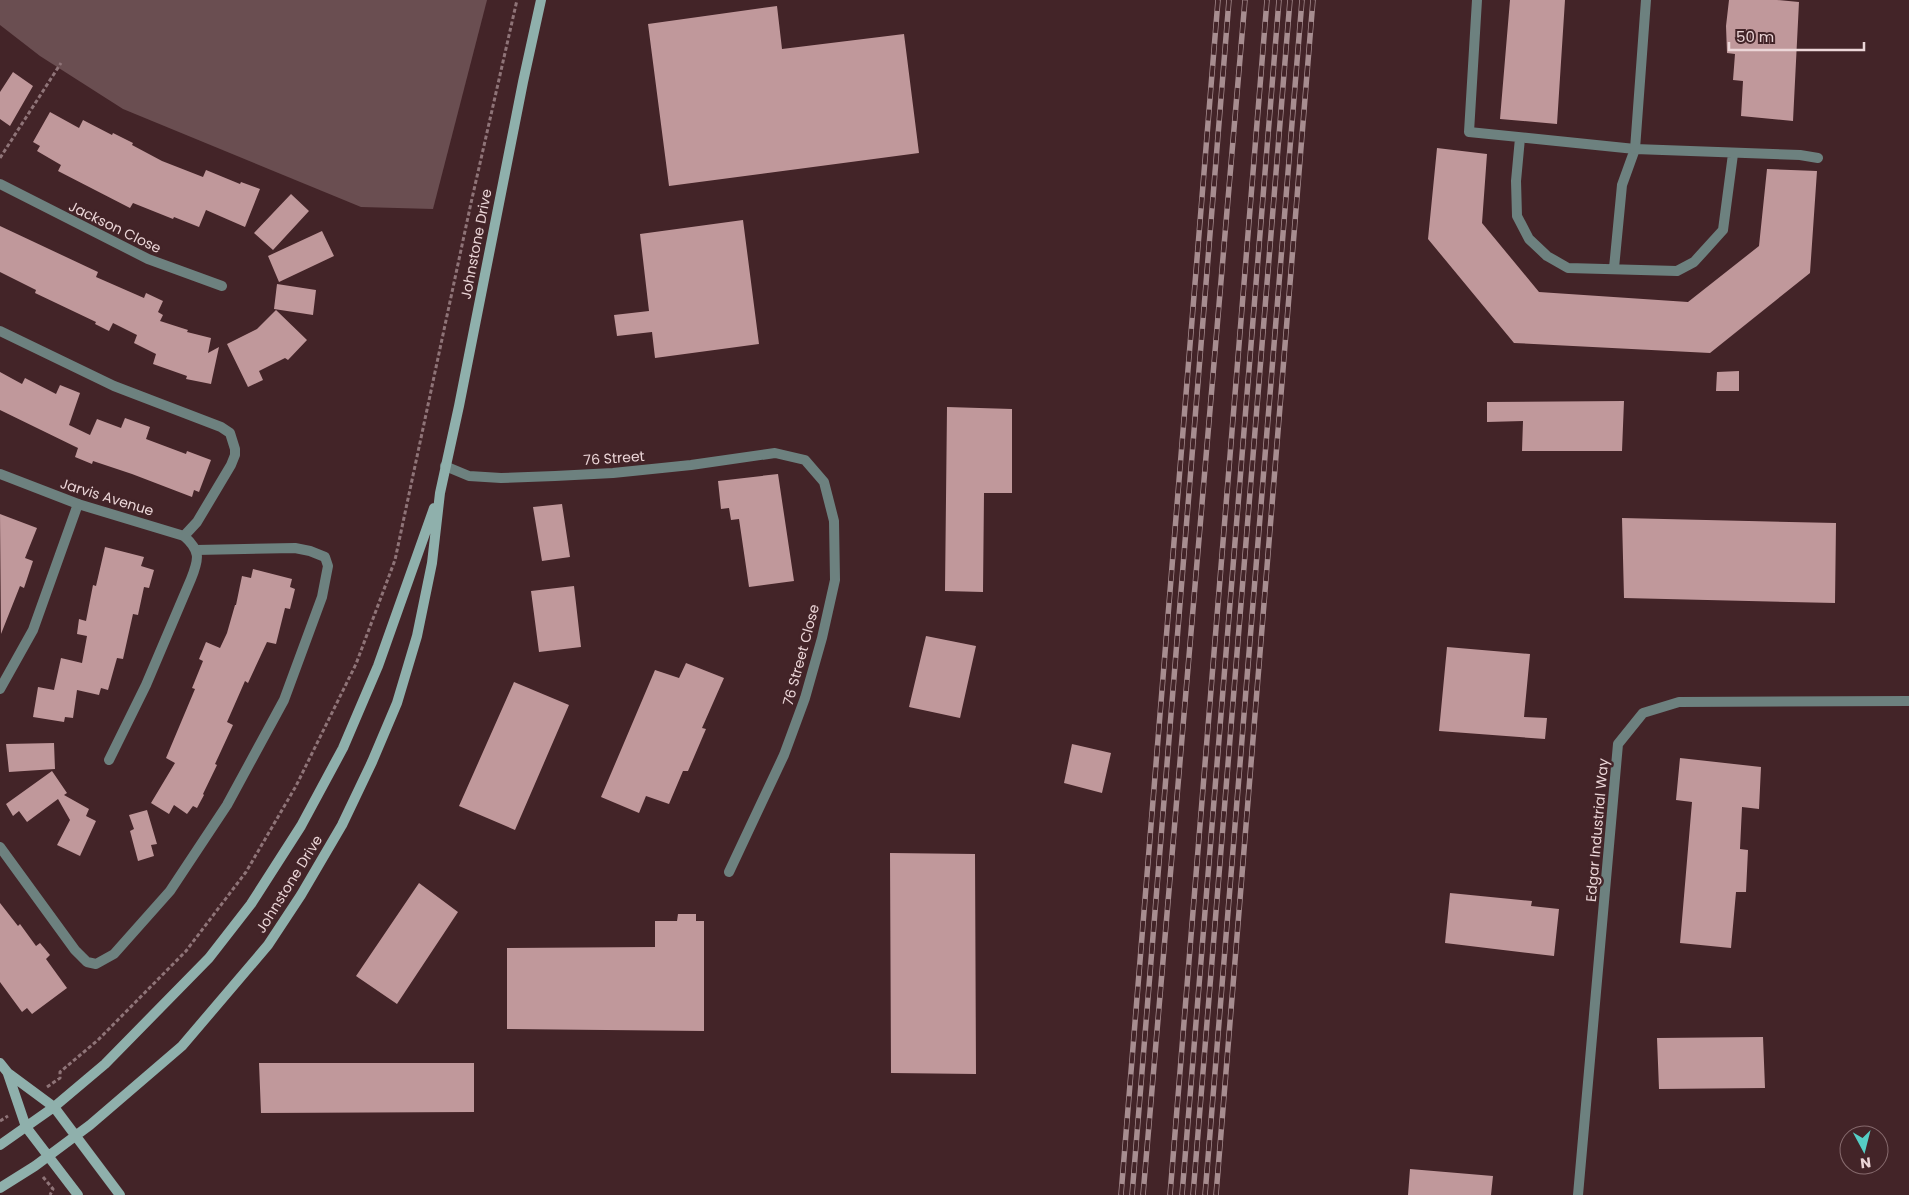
<svg xmlns="http://www.w3.org/2000/svg" width="1909" height="1195" font-family="Poppins,sans-serif">
  <style>
    .green { fill: #6a4e51 }
    .building { fill: #c0989b }
    .lines { fill: none; stroke-linecap: round; stroke-linejoin: round }
    .path { stroke: #8f7478; stroke-width: 3; stroke-dasharray: 4 2.5; stroke-linecap: butt }
    .lane { stroke: #6d817f; stroke-width: 10 }
    .street { stroke: #6d817f; stroke-width: 10 }
    .secondary { stroke: #8fb0ac; stroke-width: 10 }
    .rail-casing { stroke: #a78d90; stroke-width: 5.5 }
    .rail { stroke: #432428; stroke-width: 4; stroke-dasharray: 11; stroke-linecap: butt }
    .labels { text-anchor: middle; stroke-width: 5; stroke-linejoin: round; paint-order: stroke }
    .street-label { font-size: 14px; fill: #ecd6d8; stroke: #432428 }
  </style>
  <rect width="100%" height="100%" fill="#432428"/>
  <path class="green" d="M0 0H487L433 209 361 207 123 109 40 56 0 25Z"/>
  <path class="building" d="M1510 0H1565L1557 124 1500 119Z
    M1729 0H1777L1799 2 1793 121 1741 116 1743 81 1733 80 1735 54 1727 53 1726 26Z
    M777 6 782 49 904 34 919 153 669 186 648 24Z
    M13 72 33 86 10 126 0 119V92Z
    M50 112 79 128 83 120 112 135 113 133 133 143 132 145 162 161 203 177 206 170 240 184 241 182 260 189 245 227 206 210 199 227 174 217 173 219 133 203 130 208 58 171 61 165 37 151 40 146 33 142Z
    M1437 148 1487 154 1482 223 1539 292 1688 302 1759 246 1767 169 1817 171 1810 273 1710 353 1514 343 1428 239Z
    M291 194 309 211 273 250 254 233Z
    M743 220 759 344 655 358 652 332 617 336 614 315 649 311 640 234Z
    M0 226 98 272 96 277 144 298 146 293 163 301 158 312 163 315 160 321 188 330 187 332 211 338 208 353 219 347 211 384 186 379 187 376 153 364 156 354 134 343 137 335 113 323 109 331 95 324 96 322 35 293 36 290 0 272Z
    M322 231 334 256 279 282 268 256Z
    M277 284 316 290 313 315 274 309Z
    M276 310 307 340 288 360 285 358 259 371 263 380 248 387 227 344 257 329Z
    M1739 371V391H1716L1717 372Z
    M0 372 22 384 25 378 56 394 60 385 80 393 69 425 90 435 97 419 121 428 125 418 150 427 146 439 186 454 187 451 211 460 199 492 194 490 192 497 132 474 93 461 92 464 75 457 78 448 0 410Z
    M1624 401 1622 451H1522L1523 421 1487 422V402Z
    M947 407 1012 409V493H984L983 592 945 591Z
    M778 474 794 581 749 587 739 519 731 520 729 508 721 509 718 481Z
    M562 504 570 557 542 561 533 507Z
    M0 514 37 528 25 558 33 561 24 588 20 586 1 634Z
    M1622 518 1836 523 1835 603 1624 598Z
    M105 547 144 557 141 566 154 570 149 588 144 587 138 615 133 614 123 659 117 658 108 690 101 688 99 695 77 690 73 718 65 717 64 722 33 717 38 687 54 690 61 658 82 663 87 636 77 634 79 619 86 621 93 585 96 586Z
    M253 569 292 579 290 587 295 589 290 609 285 608 276 644 267 642 248 683 245 681 227 722 233 725 215 764 217 765 203 794 204 795 197 808 193 806 187 814 174 805 169 814 151 803 175 763 166 758 195 689 192 688 203 661 199 659 206 642 220 648 227 633 235 605H236L242 576 251 578Z
    M574 586 581 647 539 652 531 591Z
    M926 636 976 646 960 718 909 707Z
    M1447 647 1530 654 1524 717 1547 718 1545 739 1439 731Z
    M686 663 724 678 702 728 706 729 688 771H683L669 804 646 796 639 813 601 797 655 670 679 678Z
    M514 682 569 705 515 830 459 806Z
    M54 743 55 769 9 772 6 744Z
    M1072 744 1111 753 1102 793 1064 783Z
    M1680 758 1761 767 1759 809 1742 807 1740 849 1748 850 1746 892H1736L1731 948 1680 943 1692 802 1676 800Z
    M52 771 67 793 64 795 89 809 86 816 96 821 80 856 57 845 70 820 58 799 27 822 19 811 13 816 6 804Z
    M147 810 157 844 151 845 154 856 138 861 130 831 134 829 129 815Z
    M890 853 975 854 976 1074 891 1073Z
    M419 883 458 912 397 1004 356 976Z
    M1450 893 1532 901 1531 906 1559 909 1554 956 1445 943Z
    M0 903 18 926 20 924 36 946 40 943 50 955 46 959 67 988 32 1014 27 1008 22 1012 0 982Z
    M678 914H696V921H704V1031L507 1029V948L655 947V921H677Z
    M1763 1037 1765 1088 1659 1089 1657 1038Z
    M259 1063H474V1112L261 1113Z
    M1410 1169 1493 1176 1491 1195H1408Z"/>
  <g class="lines">
    <path class="path" d="M0 158 61 63
      M47 1087 60 1078V1072L98 1040 186 951 246 872 296 786 356 664 395 560 471 203 517 0
      M0 1121 8 1116
      M43 1177 53 1189 50 1195"/>
    <path class="lane" d="M1477 0 1469 132 1635 149 1800 155 1818 158
      M1520 138 1516 181 1517 216 1529 239 1547 256 1568 268 1677 271 1694 262 1723 230 1733 154
      M1614 268 1622 185 1635 149
      M0 331 114 386 221 427 230 433 235 449V455L231 465 197 522 184 536
      M0 689 33 630 78 504
      M0 847 75 950 87 962 96 964 114 954 170 891 227 805 284 700 322 597 328 566 325 557 310 551 295 548 196 550"/>
    <path class="street" d="M1635 149 1646 0
      M0 184 148 259 222 286
      M445 466 469 476 501 478 555 476 613 473 691 465 775 453 805 460 824 482 834 521 835 580 822 638 805 698 784 755 729 872
      M0 474 78 504 184 536C201 551 199 559 191 579L146 685 109 760
      M1578 1195 1618 744 1643 713 1679 702 1909 701"/>
    <path class="secondary" d="M0 1063 8 1073 54 1107 120 1195
      M8 1074 26 1127 78 1195
      M0 1145 54 1107 105 1064 209 958 251 904 301 826 343 748 378 666 434 508
      M0 1188 35 1166 90 1125 182 1046 268 945 301 895 342 825 372 762 397 703 417 636 432 563 440 493 459 406 523 82 541 0"/>
    <defs>
      <path id="rail" d="M1121 1195 1218 0
        M1132 1195 1229 0
        M1143 1195 1245 0
        M1170 1195 1267 0
        M1182 1195 1279 0
        M1193 1195 1290 0
        M1205 1195 1302 0
        M1216 1195 1313 0"/>
    </defs>
    <use href="#rail" class="rail-casing"/>
    <use href="#rail" class="rail"/>
  </g>
  <g class="labels">
    <g class="street-label">
      <text transform="translate(115 227) rotate(26)" y="5">Jackson Close</text>
      <text transform="translate(476 244) rotate(-79)" y="5">Johnstone Drive</text>
      <text transform="translate(614 458) rotate(-4)" y="5">76 Street</text>
      <text transform="translate(107 497) rotate(17)" y="5">Jarvis Avenue</text>
      <text transform="translate(801 655) rotate(-75)" y="5">76 Street Close</text>
      <text transform="translate(1597 830) rotate(-85)" y="5">Edgar Industrial Way</text>
      <text transform="translate(289 884) rotate(-58)" y="5">Johnstone Drive</text>
    </g>
  </g>
  <g transform="translate(1864 1150) rotate(173)"><circle r="24" fill="#432428" stroke="#876b6e"/>
  <path d="M0-4L9 19L0 12L-9 19Z" fill="#55cec5"/>
  <text y="-8" font-size="14" font-weight="bold" text-anchor="middle" fill="#ecd6d8">N</text>
  </g>
  <path d="M1729 42v8h135v-8" fill="none" stroke="#ecd6d8" stroke-width="2.5"/>
  <text x="1736" y="42" font-size="15" fill="#ecd6d8" stroke="#432428" stroke-width="4" paint-order="stroke">50 m</text>
</svg>
